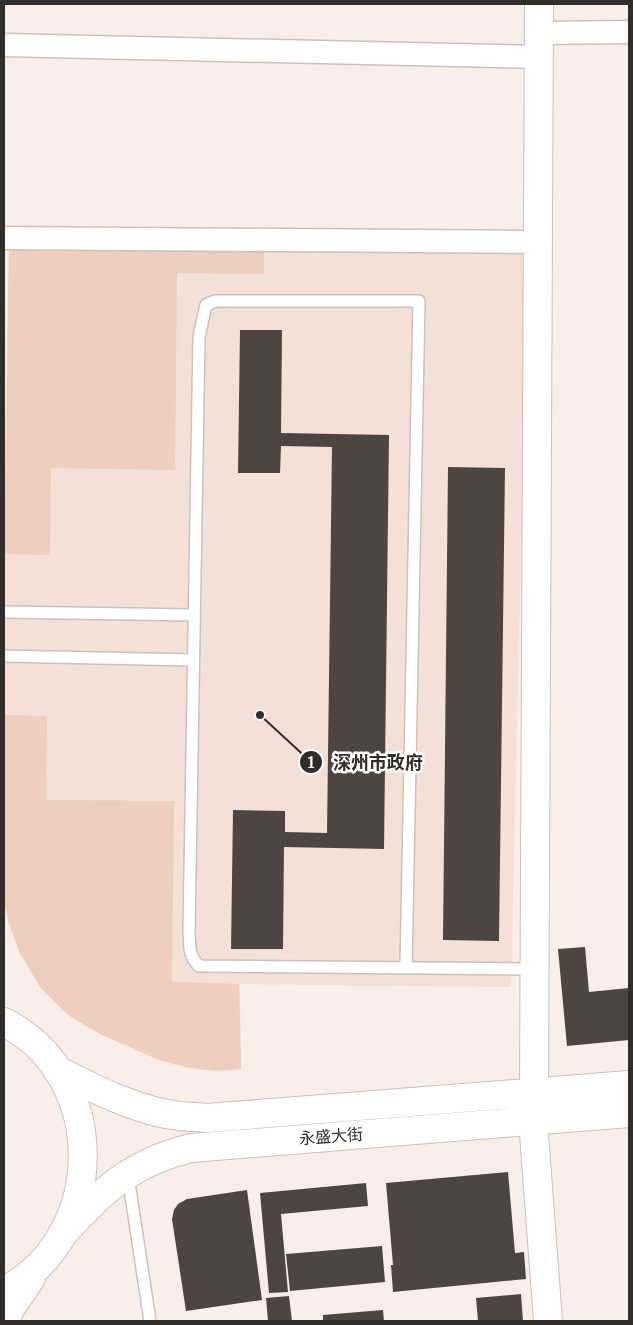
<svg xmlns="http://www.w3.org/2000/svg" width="633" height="1325" font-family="Merriweather,'Noto Sans SC',serif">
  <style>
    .built { fill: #f3e0d7 }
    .green { fill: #eecebe }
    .building { fill: #4e4541 }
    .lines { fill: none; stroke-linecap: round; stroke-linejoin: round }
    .lane-casing { stroke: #ccc1bc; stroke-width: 14 }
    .street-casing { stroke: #ccc1bc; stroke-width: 25 }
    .secondary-casing { stroke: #ccc1bc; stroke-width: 30 }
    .lane { stroke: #fff; stroke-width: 11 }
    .street { stroke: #fff; stroke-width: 22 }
    .secondary { stroke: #fff; stroke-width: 28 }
    .labels { text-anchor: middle; stroke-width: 5; stroke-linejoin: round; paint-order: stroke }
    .street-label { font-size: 16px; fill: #312d2a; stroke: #fff }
    .leader { fill: none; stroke: #312d2a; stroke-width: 2 }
    .callout-dot { fill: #312d2a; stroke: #fff; stroke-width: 2 }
    .mark-label { font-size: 15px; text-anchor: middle; font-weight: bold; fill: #fff }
    .callout-label { font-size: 18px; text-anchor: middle; font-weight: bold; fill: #312d2a; stroke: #fff; stroke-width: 5; stroke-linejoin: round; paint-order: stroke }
  </style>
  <rect width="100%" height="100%" fill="#f9eee8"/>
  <path class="built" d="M9 245 528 252 511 987 240 984 241 1069 215 1071 190 1068 159 1060 100 1034 68 1015 40 987 20 953 9 924 4 901V529Z"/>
  <path class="green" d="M9 245 264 249V274L177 273 175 470 51 468 50 555 4 554Z
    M4 715 47 716 46 800 174 801 172 982 239 984 241 1069 215 1071 190 1068 159 1060 100 1034 68 1015 40 987 20 953 9 924 4 901Z"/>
  <path class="building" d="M240 330H282L281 433 389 435 384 849 284 847 283 949H231L233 810 285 811V832L327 833 332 447 281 446 280 473H238Z
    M448 467 505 468 499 941 443 940Z
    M585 947 589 992 629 988V1040L567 1046 558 949Z
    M508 1172 515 1253 524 1252 526 1279 393 1292 391 1265H393L386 1183Z
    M366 1183 368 1206 281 1214 288 1292 269 1293 260 1193Z
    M247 1190 262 1300 186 1311 172 1219 174 1210 178 1204 187 1199Z
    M382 1246 385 1282 290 1291 286 1254Z
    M521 1294 523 1321H478L476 1298Z
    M289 1296 292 1321H268L266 1298Z
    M383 1310 384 1321H323V1315Z"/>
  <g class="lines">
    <defs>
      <path id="lane" d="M4 612 194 615
        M4 656 193 660
        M406 968 419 301H215L206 305 199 337 189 932C190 946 188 955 199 966L534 969
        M128 1176 150 1321"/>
      <path id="street" d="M539 33 629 32
        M4 45 539 57
        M4 238 538 242"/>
      <path id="secondary" d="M4 1022C110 1076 108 1237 4 1291
        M57 1070C92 1088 140 1112 180 1116 188 1117 198 1117 207 1118L629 1085
        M534 1093 539 4
        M533 1120 548 1321
        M62 1235C103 1190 130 1163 191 1148L629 1113
        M5 1321 10 1309 31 1278"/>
    </defs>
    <use href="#lane" class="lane-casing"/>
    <use href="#street" class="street-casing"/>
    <use href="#secondary" class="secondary-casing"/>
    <use href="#lane" class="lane"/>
    <use href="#street" class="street"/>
    <use href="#secondary" class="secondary"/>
  </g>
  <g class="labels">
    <g class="street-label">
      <text transform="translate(331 1136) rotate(-4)" y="6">永盛大街</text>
    </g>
  </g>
  <path class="leader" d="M260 715L311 762"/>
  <g class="callout-dot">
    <circle cx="260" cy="715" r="5"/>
    <circle cx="311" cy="762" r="12"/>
  </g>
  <g class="mark-label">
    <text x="311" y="768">1</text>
  </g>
  <g class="callout-label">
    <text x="378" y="769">深州市政府</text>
  </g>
  <rect width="633" height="1325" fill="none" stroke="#312d2a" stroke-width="10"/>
</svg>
